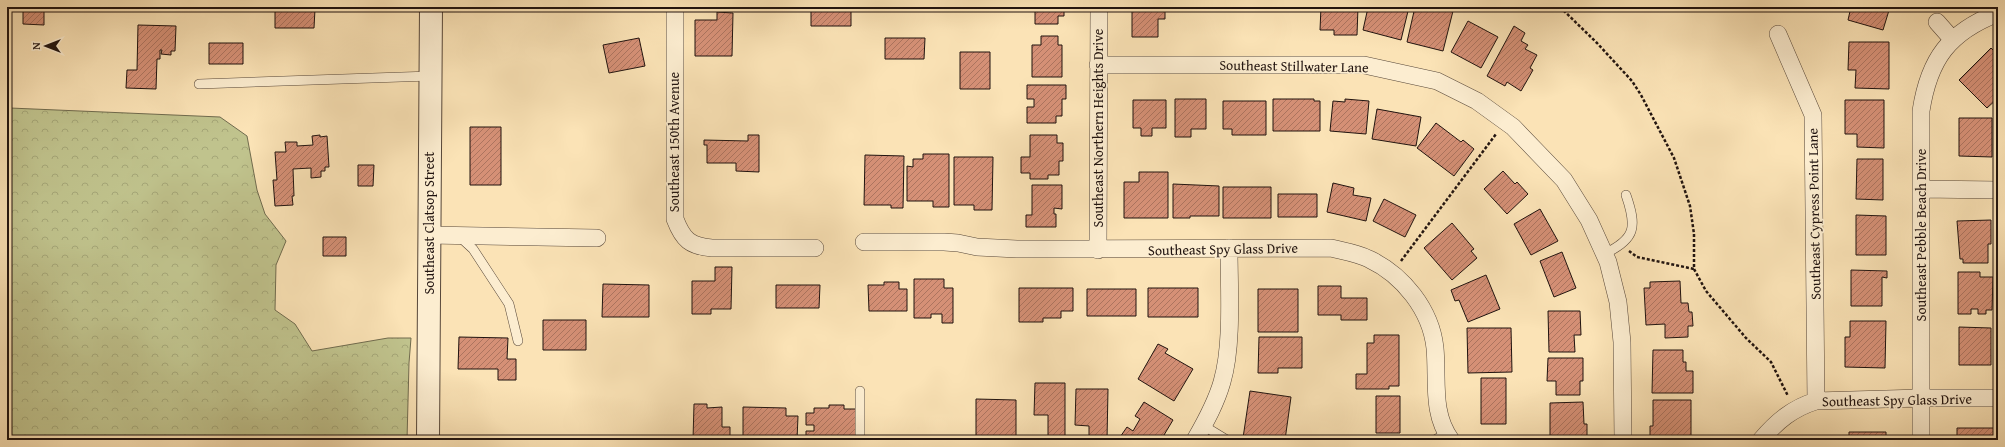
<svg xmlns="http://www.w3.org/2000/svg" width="2005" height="447" font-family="'Gentium Book Plus',serif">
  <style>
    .forest { fill: url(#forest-crowns); stroke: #706b4e }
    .building { fill: url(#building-hatch); stroke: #20130f }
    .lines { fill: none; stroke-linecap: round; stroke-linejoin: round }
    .service-casing { stroke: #574739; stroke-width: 10 }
    .minor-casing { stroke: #574739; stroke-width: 18 }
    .tertiary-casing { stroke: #574739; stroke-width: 24 }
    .path { stroke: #20130f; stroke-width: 2.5; stroke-dasharray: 3 2; stroke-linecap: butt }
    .service { stroke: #fcedd0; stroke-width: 9 }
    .minor { stroke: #fcedd0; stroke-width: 17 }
    .tertiary { stroke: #fcedd0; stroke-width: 22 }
    .labels { text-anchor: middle; stroke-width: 3.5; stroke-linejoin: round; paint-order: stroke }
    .street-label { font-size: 14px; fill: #20130f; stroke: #fcedd0 }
  </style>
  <defs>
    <pattern id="forest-crowns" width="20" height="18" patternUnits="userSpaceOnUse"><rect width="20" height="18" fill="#c0c38d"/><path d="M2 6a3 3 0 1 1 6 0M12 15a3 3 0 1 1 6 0" fill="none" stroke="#a5a778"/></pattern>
    <pattern id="building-hatch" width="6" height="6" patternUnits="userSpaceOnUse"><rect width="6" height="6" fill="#d59076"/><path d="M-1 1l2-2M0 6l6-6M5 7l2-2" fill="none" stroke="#ac745f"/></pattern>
  </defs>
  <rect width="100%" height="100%" fill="#fbe3b6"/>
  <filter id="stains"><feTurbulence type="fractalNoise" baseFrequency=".005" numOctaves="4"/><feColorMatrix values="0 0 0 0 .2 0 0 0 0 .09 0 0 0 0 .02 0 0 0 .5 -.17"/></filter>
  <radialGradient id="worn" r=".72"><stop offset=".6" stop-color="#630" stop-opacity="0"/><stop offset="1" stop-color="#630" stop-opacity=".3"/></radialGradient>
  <path class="forest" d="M10 108 220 117 247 136 257 190 265 214 286 241 276 265 275 310 295 324 312 351 388 338H411L409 363 407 440H7V141Z"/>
  <path class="building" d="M23 7H44V25L23 24Z
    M238 7H268V11H238Z
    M811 7H851V26H811Z
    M1035 7H1064V16H1058V24H1035Z
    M1132 7H1165V19H1158V37H1132Z
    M1321 7H1358L1357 35H1334V30H1320Z
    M1367 7H1409L1401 40 1363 30 1367 12 1366 11Z
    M1415 7H1454L1443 51 1407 42Z
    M1851 7H1890L1883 30 1848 20Z
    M275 9H315L314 28H275Z
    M717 12 733 13 732 56H695V20H717Z
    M1468 21 1498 37 1481 68 1451 52Z
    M138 25 176 26 175 51H171V55L161 54 162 50H160V59H157L156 89 126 88 127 70H137Z
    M1514 26 1525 33 1521 41 1528 45 1525 49 1537 55 1530 68 1533 70 1521 91 1507 82 1505 86 1487 76Z
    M1041 36H1058V45H1062V77H1032V45H1041Z
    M639 38 645 66 609 73 603 45Z
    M885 38H925L924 59H885Z
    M1849 42H1889V89L1855 88 1856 70H1848Z
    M209 43H243V64H209Z
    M1991 48 1998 55V98L1987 108 1959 80Z
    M960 52H990V89H960Z
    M1027 85H1066V99H1062V116H1056V123H1027V107H1034V99H1027Z
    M1175 99H1206V129H1191V137H1175Z
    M1273 99H1314V101H1320V131H1273Z
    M1345 99 1369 101 1366 134 1330 131 1333 101 1345 102Z
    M1133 100H1166V128H1152V136H1141V128H1133Z
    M1845 100H1884V148L1857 147V134H1845Z
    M1223 101H1266V135H1232V129H1223Z
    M1377 109 1421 117 1416 146 1372 139Z
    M1959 118H1992V157L1959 156Z
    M1436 123 1461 142 1463 140 1474 149 1454 176 1417 148Z
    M470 127H501V185H470Z
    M320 135V137L327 136 329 167H325V171H321V177L311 178V168L293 169 294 196H292L293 205 275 206 273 180H277L275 152H286L285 142H297V146L313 145 312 136Z
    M748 135H759V172L736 171V163H707V145H704V140L748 141Z
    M1030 135H1057V143H1063V161H1059V175H1048V179H1030V173H1021V157H1030Z
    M923 154H949V207H933V201H907V166L913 167V159H923Z
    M865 155 904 156 903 208H891V205H864Z
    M954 157H993L992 210H974V205H954Z
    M1857 159H1883V200L1856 199Z
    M358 165H374L373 186H358Z
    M1503 171 1515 184 1517 182 1528 194 1507 214 1484 189Z
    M1139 172H1168V218H1124V182H1139Z
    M1333 183 1354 188 1353 195 1371 198 1366 221 1327 212Z
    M1173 184 1219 186V216H1190V218H1173Z
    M1032 185H1062V209L1054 208V214H1056V227H1026V215H1032Z
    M1223 187H1271V218H1223Z
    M1278 194H1317V217H1278Z
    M1384 199 1416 215 1405 237 1373 221Z
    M1540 209 1558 241 1531 255 1514 224Z
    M1856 215 1886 216V255H1856Z
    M1991 220V244H1988V263H1963V259H1960L1957 221Z
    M1452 223 1474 249 1471 251 1477 258 1452 280 1424 248Z
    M323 237H346V256H323Z
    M1562 252 1576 288 1554 297 1540 261Z
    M715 267H732L731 309H711V314H692V281H715Z
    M1851 270 1887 271V278L1882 277V306H1851Z
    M1958 272H1980V277H1993L1992 310H1986V314H1978V309H1971V314H1958Z
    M1486 275 1500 309 1468 322 1459 300 1455 301 1451 290Z
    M914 279H944V288H953V323H942V314H931V318H914Z
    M1680 281 1681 303H1688L1689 312H1692L1693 326H1688V337L1665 338V324L1646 325 1644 288H1650V282Z
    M884 282H899V289H907V311H869L868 285H884Z
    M603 284 649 285V317H602Z
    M776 285H820L819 308H776Z
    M1318 286H1341V298H1367V320H1341V315H1318Z
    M1019 288H1073V311H1061V318H1043V322H1019Z
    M1148 288H1198V317H1148Z
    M1087 289H1136V316H1087Z
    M1258 289H1298V332H1258Z
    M1548 311H1580L1581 335H1574L1575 352H1549Z
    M543 320H586V350H543Z
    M1850 321H1886L1885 368 1845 367V337H1850Z
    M1959 327 1991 328V365H1959Z
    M1467 328H1511L1512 372 1468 373Z
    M1374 335H1399V386H1389V389H1356V374H1367V343H1374Z
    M459 337 508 338 507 359H516V380H498V369H458Z
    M1259 337H1302V368H1278V373H1258Z
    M1158 344 1168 349 1165 353 1193 369 1174 401 1138 379Z
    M1653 350H1683V362H1686V371H1693V393H1652Z
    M1548 358H1583V381H1580V395H1556V381H1547Z
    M1481 378H1506V424H1481Z
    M1035 383H1065V440H1048V415H1034Z
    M1076 389H1108L1107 440H1089V426L1075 425Z
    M1250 391 1291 397 1285 440 1243 438Z
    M1376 396H1400V433H1376Z
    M976 399 1016 400V440H976Z
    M1653 400H1691V440H1650V426H1653Z
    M1144 402 1173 420 1161 440H1118L1127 427 1133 431 1140 419 1135 416Z
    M1583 402 1584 424H1587V436H1582V440H1550V403Z
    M694 404H707V408L722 407V427H730V440H693Z
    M829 405H844V409H856V440H806V431H814V425H806V413H814V408H829Z
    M743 407 786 408V416H798L797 440H743Z
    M1957 428H1995V440H1957Z
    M1849 432H1886V440H1849Z"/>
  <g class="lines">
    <defs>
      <path id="service" d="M199 84 431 76
        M460 237 473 249 509 304 518 341
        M1604 254C1636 239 1637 227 1626 195
        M1204 426 1227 440
        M860 440V391
        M1435 440 1446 433"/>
      <path id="minor" d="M675 7V219C683 240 690 246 712 248H815
        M1937 22 1952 39
        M1778 34 1813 115 1816 401
        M1098 65H1364L1437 81 1477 101 1513 127 1564 180 1589 220 1608 262 1618 302 1622 342 1623 440
        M1921 189 1998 190
        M429 235 597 238
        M864 242H944L958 243 977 247 1017 249 1331 248C1343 251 1357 253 1369 259 1403 275 1431 310 1435 348 1438 380 1431 413 1451 440
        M1098 250 1099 7
        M1195 440C1206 421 1216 403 1222 382 1233 345 1229 288 1229 248
        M1761 440C1777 421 1793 408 1816 401L1921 398H1998
        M1921 440V111C1929 59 1949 32 1998 13"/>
      <path id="tertiary" d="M428 440 431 7"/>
    </defs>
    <use href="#service" class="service-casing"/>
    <use href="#minor" class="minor-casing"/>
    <use href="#tertiary" class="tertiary-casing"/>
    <path class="path" d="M1280 7 1282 9 1293 7
      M1560 7 1597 43 1632 81 1641 95 1674 158 1690 206 1694 234V269L1706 291 1746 338 1771 362 1788 396
      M1629 251 1637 257 1694 269
      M1401 261 1496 134"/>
    <use href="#service" class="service"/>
    <use href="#minor" class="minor"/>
    <use href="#tertiary" class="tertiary"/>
  </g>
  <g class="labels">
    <g class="street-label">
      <text transform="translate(1294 66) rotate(1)" y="5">Southeast Stillwater Lane</text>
      <text transform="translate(1098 128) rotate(-90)" y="5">Southeast Northern Heights Drive</text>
      <text transform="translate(674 142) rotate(-90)" y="5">Southeast 150th Avenue</text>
      <text transform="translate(1814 214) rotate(-91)" y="5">Southeast Cypress Point Lane</text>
      <text transform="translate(429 223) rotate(-90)" y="5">Southeast Clatsop Street</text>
      <text transform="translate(1921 235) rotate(-90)" y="5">Southeast Pebble Beach Drive</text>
      <text transform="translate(1223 249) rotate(-1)" y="5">Southeast Spy Glass Drive</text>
      <text transform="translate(1897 400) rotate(-1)" y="5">Southeast Spy Glass Drive</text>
    </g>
  </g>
  <rect width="2005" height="447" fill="none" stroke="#fbe3b6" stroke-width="24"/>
  <rect x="8" y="8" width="1989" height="431" fill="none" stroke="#20130f" stroke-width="2"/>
  <rect x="12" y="12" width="1981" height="423" fill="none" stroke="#20130f"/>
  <g transform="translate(46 46) rotate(270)" stroke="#fcedd0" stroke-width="3" paint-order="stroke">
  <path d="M0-3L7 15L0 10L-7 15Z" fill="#20130f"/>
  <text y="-6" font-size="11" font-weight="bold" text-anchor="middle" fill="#20130f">N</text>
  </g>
  <rect width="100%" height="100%" filter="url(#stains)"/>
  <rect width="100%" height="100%" fill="url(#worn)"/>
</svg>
